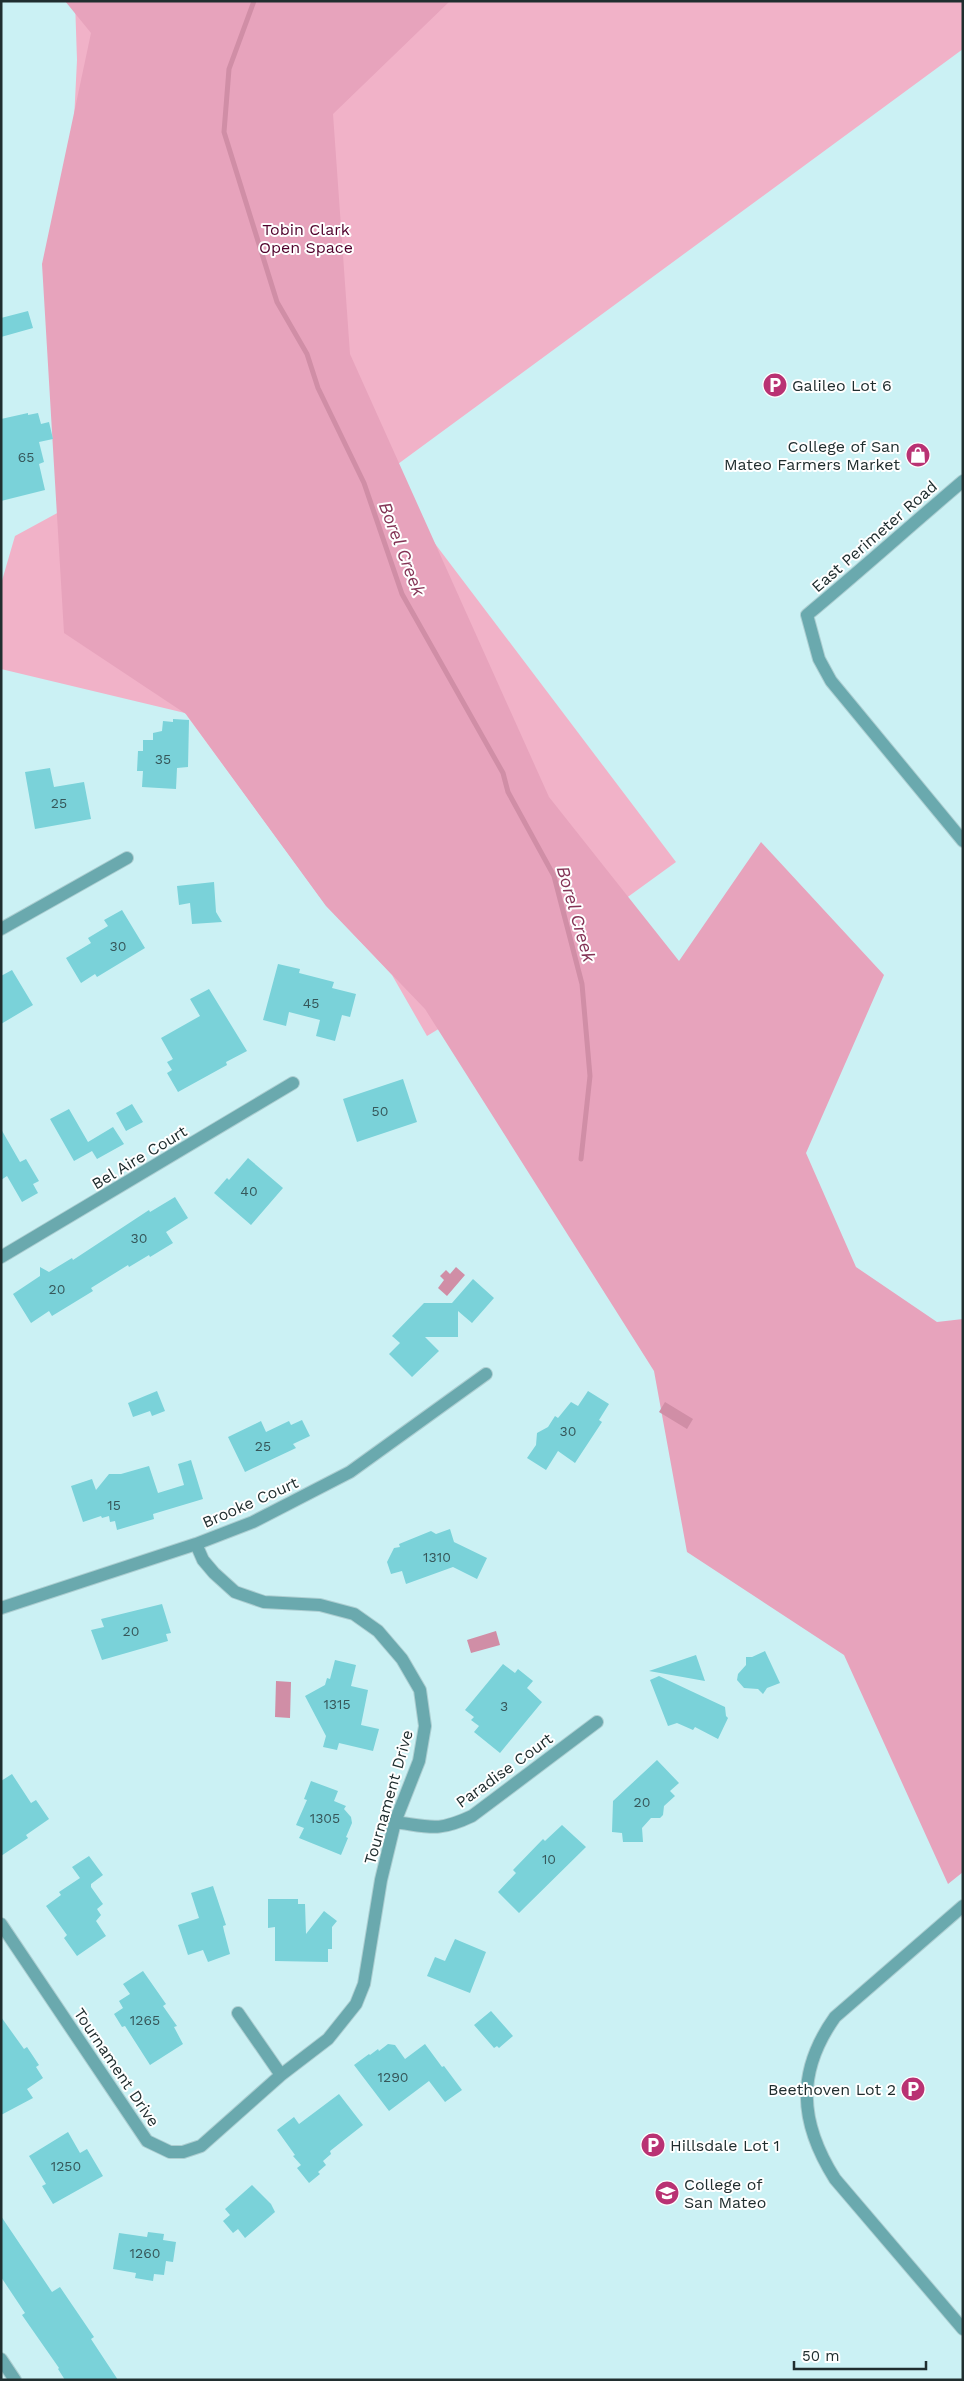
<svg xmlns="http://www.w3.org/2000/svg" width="964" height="2381" font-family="'Work Sans',sans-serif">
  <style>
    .green { fill: #f1b2c8 }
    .forest { fill: #e7a3bc }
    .water { fill: #d08ea6 }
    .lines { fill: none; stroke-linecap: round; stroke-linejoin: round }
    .stream { stroke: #d08ea6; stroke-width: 5 }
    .building { fill: #7ad2d9 }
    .minor-casing { stroke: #acced1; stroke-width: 14 }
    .minor { stroke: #6aa9ae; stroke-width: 12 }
    .labels { text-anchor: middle; stroke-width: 4; stroke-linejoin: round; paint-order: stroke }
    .number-label { font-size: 14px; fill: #36575a }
    .park-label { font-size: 16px; fill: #50002b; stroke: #fff }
    .poi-label { font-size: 16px; fill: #202e2f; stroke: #fff; text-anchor: start }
    .street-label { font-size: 16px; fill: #202e2f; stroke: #fff }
    .water-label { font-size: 18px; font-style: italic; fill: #843456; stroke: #fff }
  </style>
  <rect width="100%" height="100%" fill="#cbf1f4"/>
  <path class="green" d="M75 1H963V49L383 475 676 862 483 1002 427 1036 392 975 325 904 185 713 1 669V584L15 536 72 505 67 262 77 60Z"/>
  <path class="forest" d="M65 1H450L333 114 350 354 549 797 679 961 761 842 884 975 806 1153 856 1267 937 1322 963 1319V1872L948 1884 844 1655 687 1552 654 1371 425 1009 326 906 186 714 64 633 42 264 91 33Z"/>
  <path class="water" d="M456 1267 465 1275 447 1296 438 1288 444 1280 440 1276 446 1270 450 1274Z
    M665 1402 693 1419 687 1429 659 1412Z
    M496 1631 500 1645 471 1653 467 1640Z
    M276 1681 291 1682 290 1718 275 1717Z"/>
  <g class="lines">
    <path class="stream" d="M254 1 229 69 224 132 277 302 307 354 318 388 364 483 402 594 503 773 508 792 554 876 582 984 590 1076 581 1159"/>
  </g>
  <path class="building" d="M28 311 33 328 1 337V318Z
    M28 413V415L38 413 41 424 49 422 53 439 39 442 44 462 39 464 45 490 1 501V419Z
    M173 719 189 720 188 767 177 768 176 789 142 787 143 771H137L138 751H143V740H153V733L162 731 163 721 173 722Z
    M50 768 54 787 84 782 91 819 35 829 25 772Z
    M214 882 216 912 222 922 192 924 190 903 179 905 177 886Z
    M122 910 145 948 97 977 95 974 81 983 66 958 91 943 88 938 108 926 104 920Z
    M278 964 300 969 299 973 334 982 332 988 356 994 350 1017 342 1015 335 1041 316 1036 320 1020 289 1012 286 1026 263 1020Z
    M12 970 33 1005 1 1024V976Z
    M209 989 247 1051 226 1062 227 1065 178 1092 167 1073 172 1070 167 1062 173 1059 161 1038 200 1016 190 999Z
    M403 1079 417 1122 357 1142 343 1099Z
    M132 1104 143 1122 126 1131 116 1113Z
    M69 1109 88 1142 113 1127 124 1144 97 1159 92 1151 74 1161 50 1119Z
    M1 1129 20 1162 26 1159 39 1181 33 1184 38 1193 22 1202 7 1176 1 1180Z
    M248 1158 283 1188 251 1225 214 1193 227 1178 229 1180Z
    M175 1197 188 1218 166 1232 173 1243 150 1257 149 1255 129 1267 128 1265 91 1288 93 1291 52 1316 49 1311 31 1323 13 1294 40 1276V1267L49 1272 72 1258 73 1260 149 1210 150 1212Z
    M473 1279 494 1298 472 1323 458 1311V1337H425L439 1351 412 1377 389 1354 400 1343 392 1336 424 1303H452Z
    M157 1391 165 1411 152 1416 150 1411 133 1417 128 1403Z
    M588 1391 609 1404 599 1420 602 1422 575 1463 558 1451 546 1470 527 1458 536 1445 537 1433 548 1427 555 1416 558 1418 571 1402 578 1406Z
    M302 1420 310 1436 293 1444 296 1448 245 1472 228 1437 261 1421 266 1432 289 1421 291 1425Z
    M191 1460 203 1499 153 1514 154 1519 117 1530 115 1521 110 1522 109 1516 102 1518 101 1516 83 1522 71 1486 92 1479 96 1490 109 1474H121L149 1466 158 1493 184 1485 178 1464Z
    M450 1529 454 1542 487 1558 477 1579 453 1567 406 1584 402 1571 391 1574 387 1562 394 1548 400 1547 399 1544 431 1531 436 1534Z
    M162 1604 171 1633 166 1634 168 1641 102 1660 91 1630 104 1627 101 1619Z
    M765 1651 780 1683 767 1688 763 1694 758 1689 744 1688 737 1680 738 1674 746 1665V1657H752Z
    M696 1655 705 1681 649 1671Z
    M335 1660 356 1665 351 1686 368 1690 361 1725 379 1729 373 1751 339 1743 337 1750 323 1747 326 1736 305 1696 325 1685 327 1678 330 1679Z
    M503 1664 515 1673 518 1669 533 1681 527 1688 542 1702 500 1753 474 1732 479 1726 471 1720 474 1717 465 1710Z
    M659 1676 725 1707 726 1716 728 1718 718 1739 695 1727 693 1730 677 1723 668 1726 650 1680Z
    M657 1760 679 1783 670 1791 675 1796 664 1806 663 1815 660 1818H651L642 1828 643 1842H623L622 1833 612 1832 613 1801Z
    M12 1774 31 1803 36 1800 49 1819 26 1835 28 1838 1 1856V1781Z
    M311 1781 338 1791 334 1801 346 1806 344 1809 351 1817 352 1823 346 1837 348 1838 341 1855 299 1838 304 1828 296 1825 307 1800 304 1799Z
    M562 1825 586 1847 519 1913 498 1892 516 1873 513 1870 543 1839 545 1841Z
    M89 1856 103 1875 91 1884V1887L103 1904 97 1909 101 1915 96 1921 106 1936 77 1956 64 1938 67 1935 46 1906 61 1895 59 1892 80 1878 72 1867Z
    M213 1886 226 1925 223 1926 224 1931 230 1954 208 1962 203 1950 188 1955 178 1925 199 1918 191 1893Z
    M268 1899H298V1904H305L306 1934 324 1911 337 1921 332 1927V1949H328V1962L275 1961V1927L268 1928Z
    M455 1939 486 1952 470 1993 427 1976 435 1957 445 1961Z
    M143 1971 166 2004 163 2006 177 2026 174 2027 183 2044 150 2065 125 2026 122 2027 114 2014 123 2008 119 2001 130 1994 123 1984Z
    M491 2011 513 2036 499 2048 497 2046 494 2048 474 2025Z
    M1 2017 24 2049 27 2047 39 2065 36 2067 43 2078 27 2089 33 2098 1 2115Z
    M388 2044 395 2045 405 2059 425 2044 442 2067 444 2066 462 2090 445 2102 429 2081 389 2111 354 2065 369 2054 370 2055 378 2049 379 2051Z
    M339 2094 363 2125 330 2151 331 2154 323 2161 326 2165 318 2172 320 2174 309 2183 297 2168 301 2165 293 2156 295 2155 277 2130 294 2117 299 2124Z
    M68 2132 80 2153 87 2149 103 2176 53 2204 42 2186 46 2184 29 2156Z
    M252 2185 271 2204 275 2212 245 2238 238 2229 233 2233 223 2221 230 2215 225 2209Z
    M1 2216 52 2292 60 2287 94 2337 91 2339 118 2380H65L58 2369 59 2368 22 2315 25 2313 1 2277Z
    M148 2232 164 2234 163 2240 176 2242 173 2262 166 2261 164 2275 154 2274 153 2281 135 2278 136 2273 113 2269 119 2233 147 2237Z"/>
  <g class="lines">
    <defs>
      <path id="minor" d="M963 481C911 525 860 571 807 615L819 659 831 681 963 841
        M1 929 127 858
        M1 1257 293 1083
        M1 1608 196 1544 253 1522 350 1472 486 1374
        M395 1822C431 1827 438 1832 472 1816L597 1722
        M963 1906 835 2017C796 2072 799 2122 835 2179L963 2329
        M1 1924 147 2141 170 2152H183L201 2146 281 2075 328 2039 356 2004 364 1984 381 1880 395 1822 419 1761 425 1726 420 1690 402 1659 378 1631 354 1614 320 1605 264 1602 235 1592 214 1573 203 1560 196 1544
        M238 2013 281 2075
        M1 2359 15 2380"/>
    </defs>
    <use href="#minor" class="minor-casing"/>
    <use href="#minor" class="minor"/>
  </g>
  <defs>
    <symbol id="parking-disc" viewBox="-11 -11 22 22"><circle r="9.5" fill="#b93273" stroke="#fff"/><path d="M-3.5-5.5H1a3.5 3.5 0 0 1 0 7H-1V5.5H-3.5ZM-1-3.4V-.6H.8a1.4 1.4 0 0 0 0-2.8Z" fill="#fff"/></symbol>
    <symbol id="shop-disc" viewBox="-11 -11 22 22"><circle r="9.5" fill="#b93273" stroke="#fff"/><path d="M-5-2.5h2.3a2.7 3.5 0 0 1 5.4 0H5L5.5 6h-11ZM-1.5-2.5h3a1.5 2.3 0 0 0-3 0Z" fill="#fff"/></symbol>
    <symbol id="university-disc" viewBox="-11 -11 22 22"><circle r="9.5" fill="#b93273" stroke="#fff"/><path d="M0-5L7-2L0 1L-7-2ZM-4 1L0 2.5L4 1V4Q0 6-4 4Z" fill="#fff"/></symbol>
  </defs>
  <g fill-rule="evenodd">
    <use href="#parking-disc" x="761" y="371" width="28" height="28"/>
    <use href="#shop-disc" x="904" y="441" width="28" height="28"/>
    <use href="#parking-disc" x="899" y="2075" width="28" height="28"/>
    <use href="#parking-disc" x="639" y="2131" width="28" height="28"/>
    <use href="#university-disc" x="653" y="2179" width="28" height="28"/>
  </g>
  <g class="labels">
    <g class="number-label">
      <text x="26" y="462">65</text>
      <text x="163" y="764">35</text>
      <text x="59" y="808">25</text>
      <text x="118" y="951">30</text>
      <text x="311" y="1008">45</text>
      <text x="380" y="1116">50</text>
      <text x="249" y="1196">40</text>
      <text x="139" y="1243">30</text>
      <text x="57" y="1294">20</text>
      <text x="568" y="1436">30</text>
      <text x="263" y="1451">25</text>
      <text x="114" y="1510">15</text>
      <text x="437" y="1562">1310</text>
      <text x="131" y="1636">20</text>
      <text x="337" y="1709">1315</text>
      <text x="504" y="1711">3</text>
      <text x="642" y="1807">20</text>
      <text x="325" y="1823">1305</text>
      <text x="549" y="1864">10</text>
      <text x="145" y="2025">1265</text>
      <text x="393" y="2082">1290</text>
      <text x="66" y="2171">1250</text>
      <text x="145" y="2258">1260</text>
    </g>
    <g class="park-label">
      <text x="306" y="235">Tobin Clark<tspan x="306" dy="18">Open Space</tspan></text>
    </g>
    <g class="poi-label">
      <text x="792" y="391">Galileo Lot 6</text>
      <text x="900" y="452" text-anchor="end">College of San<tspan x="900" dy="18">Mateo Farmers Market</tspan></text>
      <text x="896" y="2095" text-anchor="end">Beethoven Lot 2</text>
      <text x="670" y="2151">Hillsdale Lot 1</text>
      <text x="684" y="2190">College of<tspan x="684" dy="18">San Mateo</tspan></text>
    </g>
    <g class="street-label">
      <text transform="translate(874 536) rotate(-41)" y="6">East Perimeter Road</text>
      <text transform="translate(139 1157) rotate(-31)" y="6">Bel Aire Court</text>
      <text transform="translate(250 1502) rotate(-24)" y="6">Brooke Court</text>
      <text transform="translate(504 1770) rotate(-36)" y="6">Paradise Court</text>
      <text transform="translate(388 1797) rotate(-74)" y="6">Tournament Drive</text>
      <text transform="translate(117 2067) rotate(56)" y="6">Tournament Drive</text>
    </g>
    <g class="water-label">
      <text transform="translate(402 549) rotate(69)" y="6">Borel Creek</text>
      <text transform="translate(576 914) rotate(74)" y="6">Borel Creek</text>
    </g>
  </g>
  <rect width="964" height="2381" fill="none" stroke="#202e2f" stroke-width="5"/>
  <path d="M794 2361v8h132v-8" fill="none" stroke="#202e2f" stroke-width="2.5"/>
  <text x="802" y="2361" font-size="15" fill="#202e2f" stroke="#ffffff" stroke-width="4" paint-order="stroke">50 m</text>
</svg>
